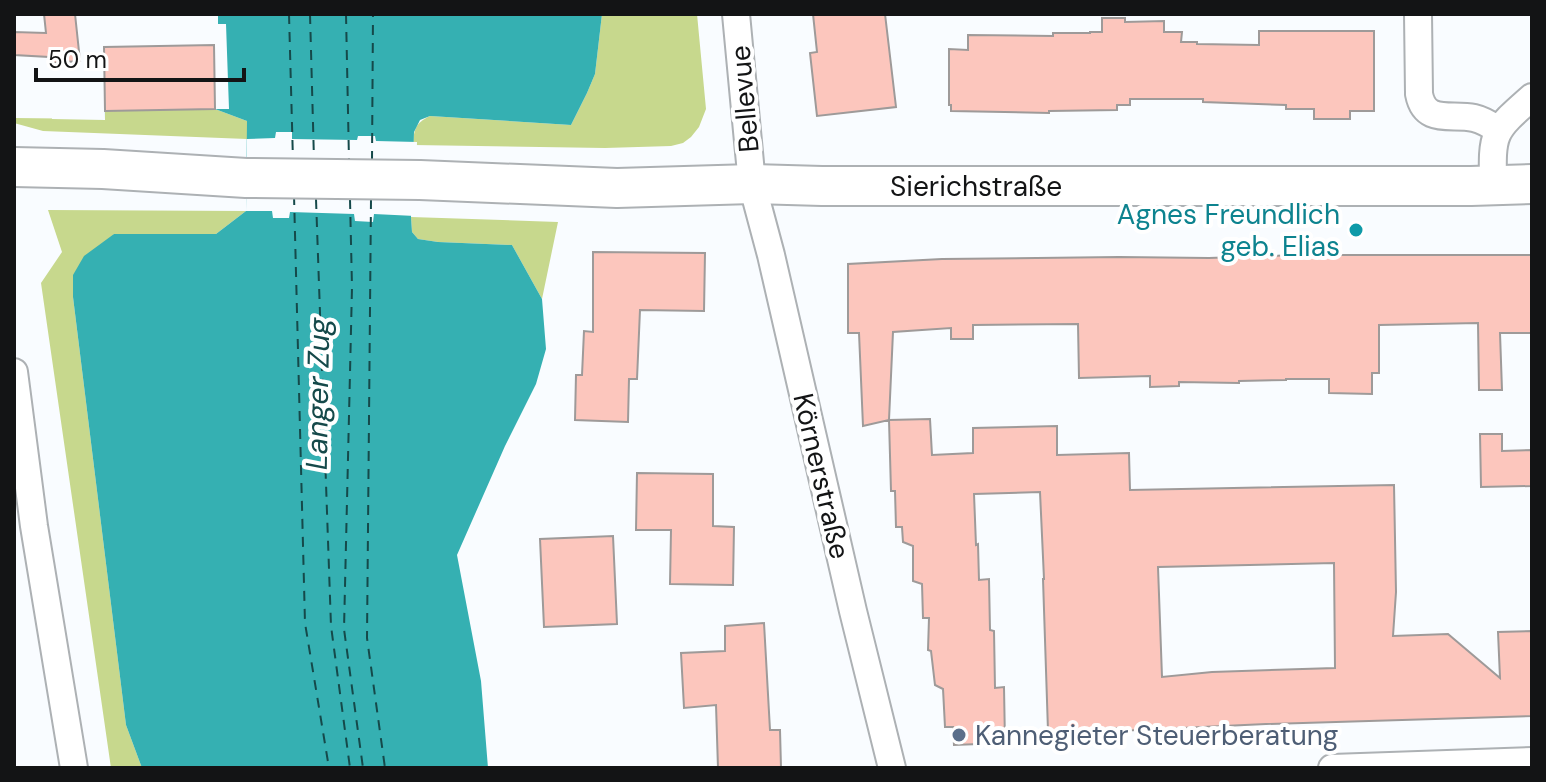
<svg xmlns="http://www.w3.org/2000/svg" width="1546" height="782" font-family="'DM Sans',sans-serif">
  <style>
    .green { fill: #c7d88d }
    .water { fill: #35b0b2 }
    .pier { fill: #f9fcff }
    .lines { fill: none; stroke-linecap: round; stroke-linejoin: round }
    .ferry { stroke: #15494a; stroke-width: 2; stroke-dasharray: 10 8; stroke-linecap: butt }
    .building { fill: #fcc6bd; stroke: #9e9a99; stroke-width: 2; fill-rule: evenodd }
    .minor-casing { stroke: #adb1b4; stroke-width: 30 }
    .secondary-casing { stroke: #adb1b4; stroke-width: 42 }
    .minor { stroke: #fff; stroke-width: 26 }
    .secondary { stroke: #fff; stroke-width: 38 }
    .culture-dot { fill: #0f9aa8; stroke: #fff; stroke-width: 3 }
    .service-dot { fill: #5c6f8a; stroke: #fff; stroke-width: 3 }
    .labels { text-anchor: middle; stroke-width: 8; stroke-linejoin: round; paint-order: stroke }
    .street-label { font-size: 28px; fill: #131415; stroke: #fff }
    .culture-label { font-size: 28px; fill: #0d838f; stroke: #fff; text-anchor: end }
    .service-label { font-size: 28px; fill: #4e5e75; stroke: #fff; text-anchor: start }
    .water-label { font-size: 30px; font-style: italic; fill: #15494a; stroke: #fff }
  </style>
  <rect width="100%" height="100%" fill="#f9fcff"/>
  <path class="green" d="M602 14H697L706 109 699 127 691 137 683 143 671 146 605 148 413 145C414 130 415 123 430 116L571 125 587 93 595 74Z
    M215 109 247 121V139L43 131 14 123V118L105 119V111Z
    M48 210 246 211 216 234H114L73 297 126 725 142 768H111L41 283 62 252Z
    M411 217 558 222 542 299 512 245 438 242 418 239 412 232Z"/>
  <path class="water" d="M44 14H602L595 74 587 93 571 125 430 116 420 120 414 132 411 217 412 232 418 239 438 242 512 245 542 299 546 349 536 384 505 446 457 555 481 681 488 768H142L126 725 73 297V275L84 256 114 234H216L246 211 247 121 215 109 214 45 104 47 105 120 99 119 50 63Z"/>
  <path class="pier" d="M44 14H218V24H226L229 109H215L214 45 104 47 105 120 52 119 50 63Z
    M276 132H292V139L357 140 358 136H375L376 141 417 142 415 216 374 214 373 222 355 221 354 214 290 212 289 218H273L272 211H246L247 139 275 138Z"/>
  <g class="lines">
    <path class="ferry" d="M289 14 293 161
      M310 14 314 160
      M346 14 349 161
      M372 161 373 14
      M294 195 305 623 329 768
      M316 199 331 626 350 768
      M350 199 352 287 344 629 363 768
      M371 199 367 638 385 768"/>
  </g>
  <path class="building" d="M44 14H75L80 61 50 63 49 57 14 55V32L46 33Z
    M813 14H885L896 107 817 116 810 53 817 52Z
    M1102 18H1125V22L1164 21V32H1182L1181 42H1197V44L1259 45V31H1374V111H1350V119H1314V109H1286V105L1203 102V99H1130V105H1117V110L1049 111V113L951 111V105H949V49L968 50V35L1053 36V33H1090V32H1102Z
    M214 45 215 109 105 111 104 47Z
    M593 252 705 253 704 311 640 310 637 379H629L628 422 575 420 576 375H582L584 331 593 332Z
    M1297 255H1532V333H1500L1502 390H1479L1478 323 1379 325V373H1372V394L1329 393V379H1286V380L1239 381V383L1179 382V386L1150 387V376L1079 378 1078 324 973 325V339H951V328L893 332 889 420 863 426 859 333H848V264L942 259 1119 257 1209 258Z
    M930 419 932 455 973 453V428L1057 426V455L1129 453 1130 490 1394 485 1396 592 1393 636 1448 634 1500 678 1498 632 1532 631V716L1266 724 1118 731V728L1048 731 1043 579H1044L1040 492 974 494 976 545 978 544 979 580 989 579 990 630 994 631 995 688 1004 687 1005 743 954 745 953 727H945L943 689 935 685 931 651 928 650 929 618H923L922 584 913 581V546L903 542 902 527H896L895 491H891L889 420ZM1334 563 1335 668 1212 672 1162 677 1158 567Z
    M1480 434H1502V451L1532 450V486L1481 487Z
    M637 473 713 474V526L734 527 733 585 670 584 671 530H636Z
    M613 536 617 624 544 627 540 539Z
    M764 623 770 730H780L781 768H718L716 705 684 708 681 653 725 651V626Z"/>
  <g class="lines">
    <defs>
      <path id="minor" d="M736 14 752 184 771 255 853 611 892 768
        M1418 14 1419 94C1425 125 1451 113 1474 118 1483 120 1491 125 1498 130
        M1493 186C1492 132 1492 132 1532 97
        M14 372 34 526 74 768
        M1332 768 1532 761"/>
      <path id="secondary" d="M14 167 103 169 246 178 420 180 617 188 752 184 822 186H1471L1532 184"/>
    </defs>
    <use href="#minor" class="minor-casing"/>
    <use href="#secondary" class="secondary-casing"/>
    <use href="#minor" class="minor"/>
    <use href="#secondary" class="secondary"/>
  </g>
  <circle class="culture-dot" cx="1356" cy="230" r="8"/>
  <circle class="service-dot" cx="959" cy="735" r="8"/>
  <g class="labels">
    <g class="street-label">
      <text transform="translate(744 99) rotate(-95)" y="10">Bellevue</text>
      <text x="976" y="196">Sierichstraße</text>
      <text transform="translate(822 476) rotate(77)" y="10">Körnerstraße</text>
    </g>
    <g class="culture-label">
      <text x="1340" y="224">Agnes Freundlich<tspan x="1340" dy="32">geb. Elias</tspan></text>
    </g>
    <g class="service-label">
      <text x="975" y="745">Kannegieter Steuerberatung</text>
    </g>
    <g class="water-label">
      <text transform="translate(318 394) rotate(-89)" y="10">Langer Zug</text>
    </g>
  </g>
  <rect width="1546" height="782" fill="none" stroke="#131415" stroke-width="32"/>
  <path d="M36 68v12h208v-12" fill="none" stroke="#131415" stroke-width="4"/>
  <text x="48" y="68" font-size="24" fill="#131415" stroke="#ffffff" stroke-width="6" paint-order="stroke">50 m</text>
</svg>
